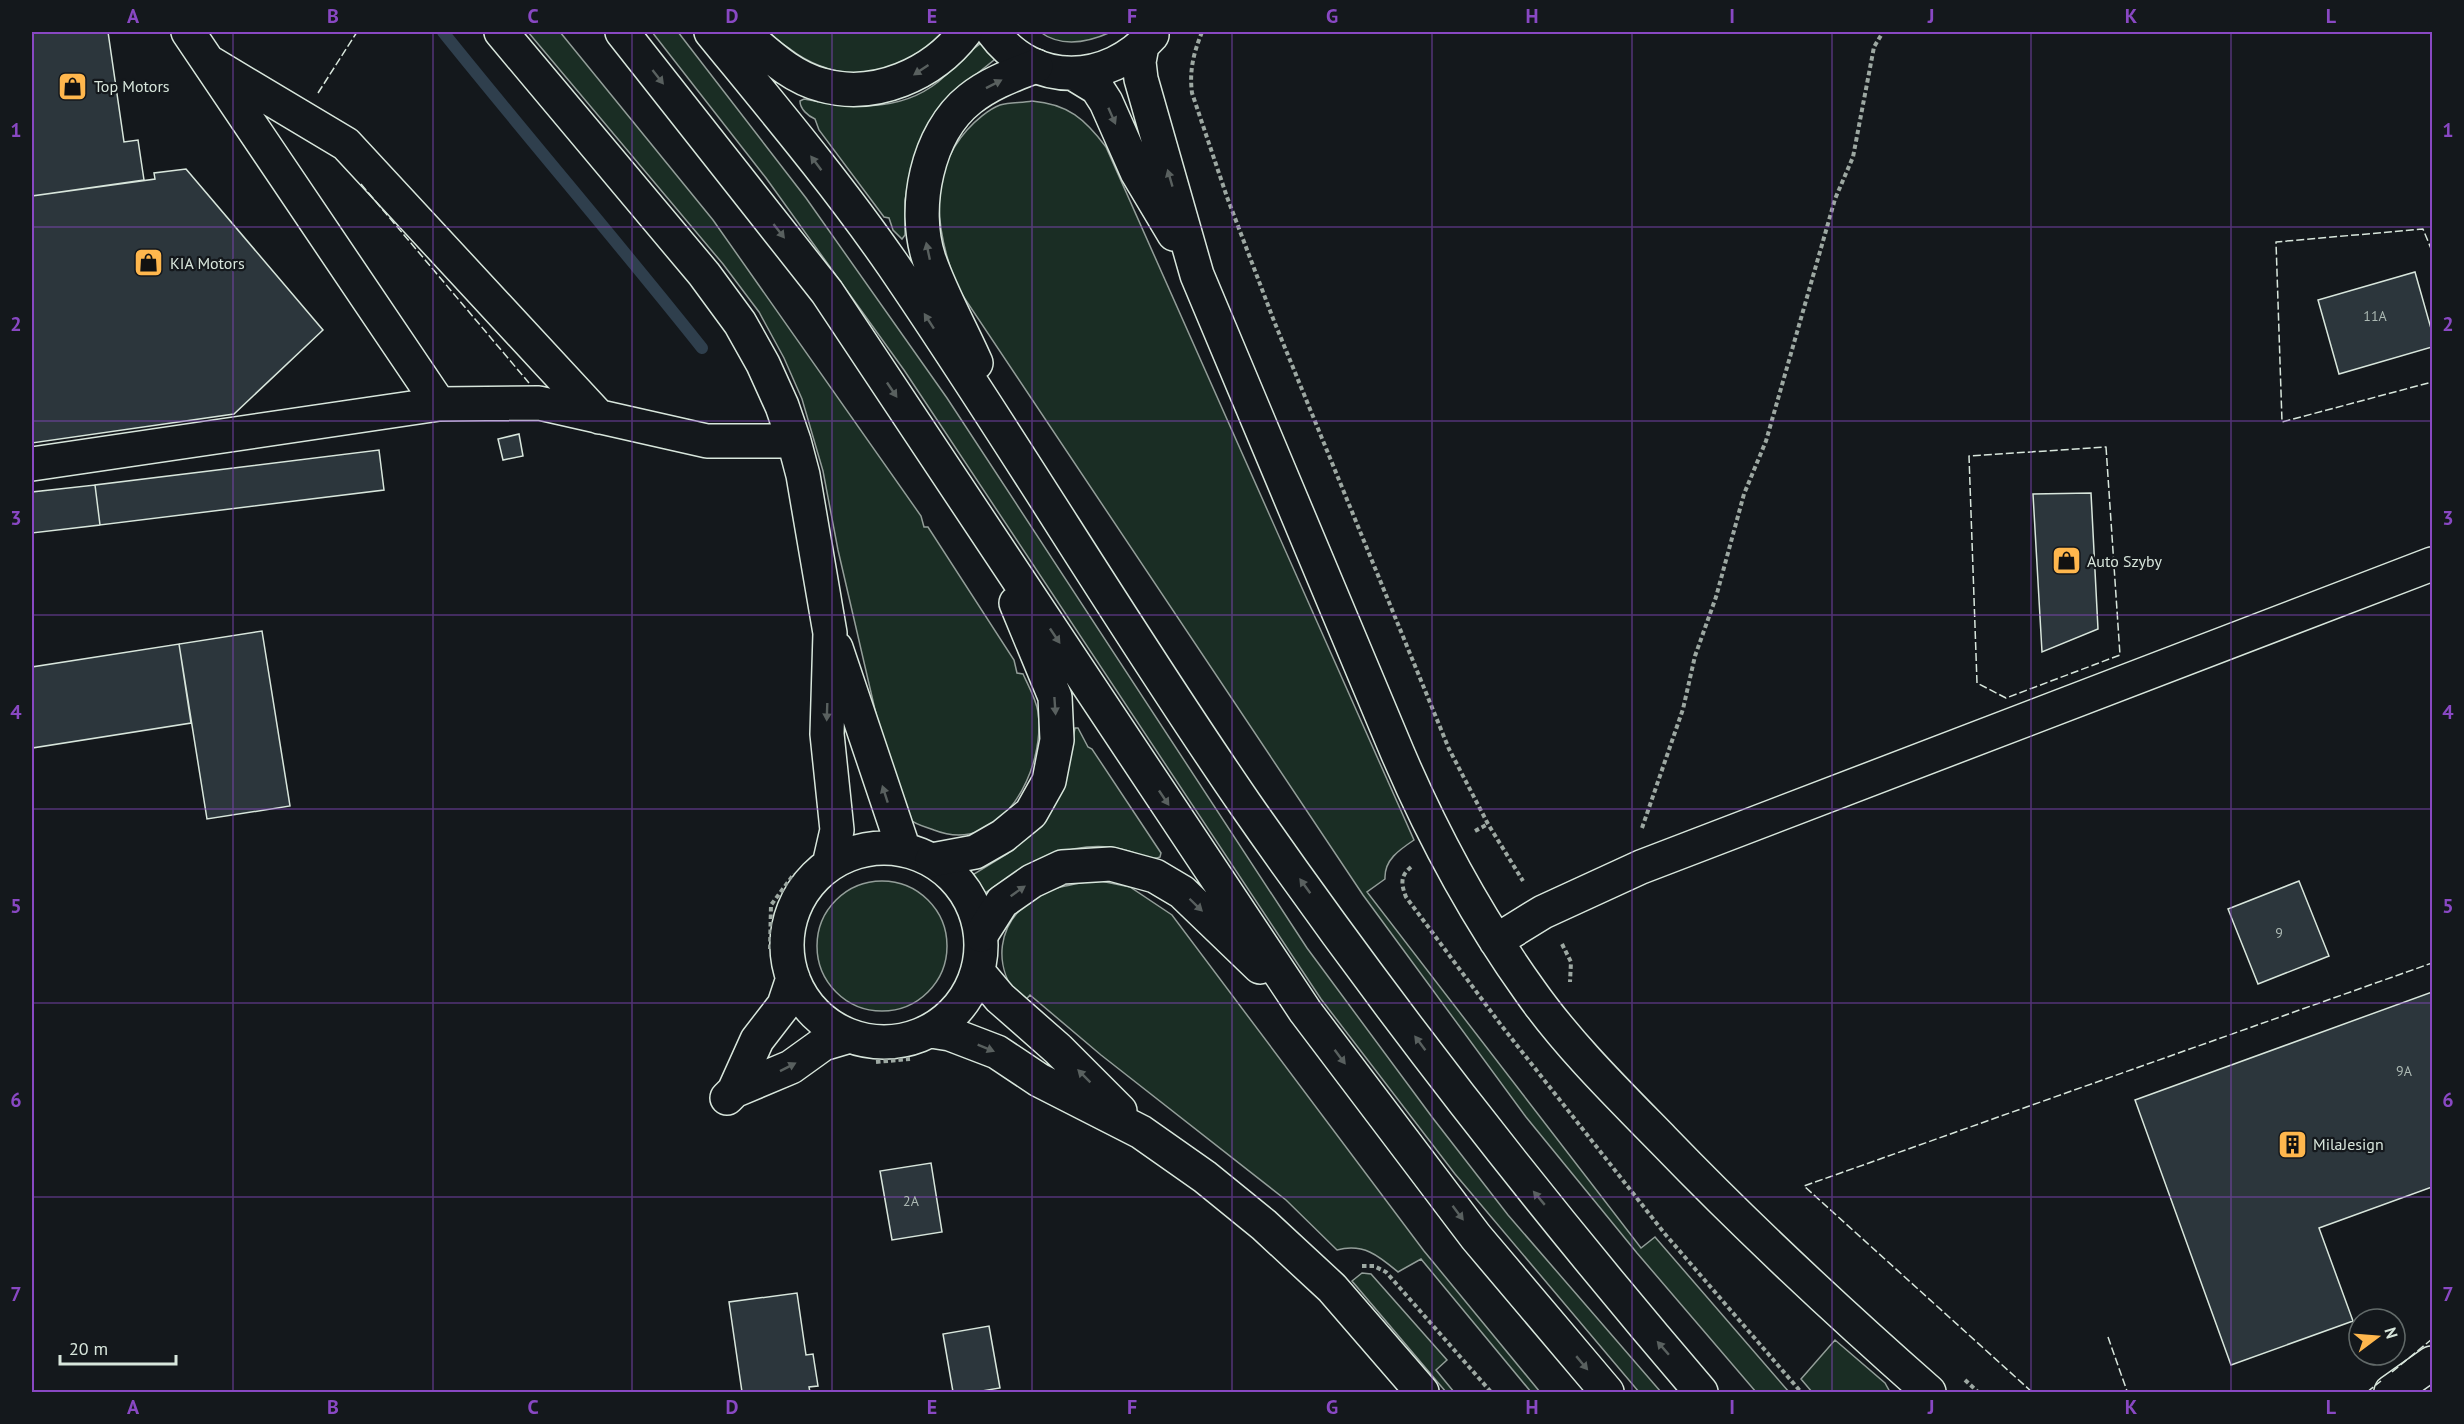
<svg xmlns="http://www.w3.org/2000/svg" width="2464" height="1424" font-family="'PT Sans',sans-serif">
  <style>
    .green { fill: #1a2d24; stroke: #939e99; stroke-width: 1.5 }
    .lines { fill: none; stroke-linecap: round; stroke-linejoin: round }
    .stream { stroke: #2f3f4d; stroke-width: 12 }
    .building { fill: #2c363c; stroke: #d8e6dc; stroke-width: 1.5 }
    .minor-casing { stroke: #d8e6dc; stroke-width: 36 }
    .highway-casing { stroke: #d8e6dc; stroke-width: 36 }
    .path { stroke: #9da8a2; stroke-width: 4; stroke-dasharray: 4.5 3; stroke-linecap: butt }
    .minor { stroke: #14181c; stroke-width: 33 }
    .highway { stroke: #14181c; stroke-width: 33 }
    .fence { stroke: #d8e6dc; stroke-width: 1.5; stroke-dasharray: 8 3; stroke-linecap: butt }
    .oneway { fill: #59605f }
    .grid { fill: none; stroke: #8948c3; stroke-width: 1.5; stroke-opacity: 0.55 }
    .labels { text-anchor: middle; stroke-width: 4.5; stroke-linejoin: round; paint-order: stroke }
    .number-label { font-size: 14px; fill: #adbab4 }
    .poi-label { font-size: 16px; fill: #d8e6dc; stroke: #14181c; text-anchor: start }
    .neatline { fill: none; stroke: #8948c3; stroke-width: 2 }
    .grid-label { font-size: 20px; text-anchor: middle; font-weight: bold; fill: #8948c3 }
  </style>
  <rect width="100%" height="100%" fill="#14181c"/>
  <path class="green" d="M528 32H560L713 220 921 516 924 527H928L1014 660 1017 673 1023 674C1028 685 1036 699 1038 712 1046 768 1002 857 934 830 927 827 915 825 910 819 904 813 899 803 895 796L838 550 823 471 802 399 784 358 759 312 723 264Z
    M652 32H678L806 198 947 398 1307 948 1432 1117 1508 1215 1661 1392H1639L1455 1174 1321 999 904 370 766 178Z
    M769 32H946C938 39 929 51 919 56 876 80 830 79 790 49 782 44 775 39 769 32Z
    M1040 32H1111C1089 42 1062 48 1040 32Z
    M983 42 995 57 994 60 968 81 919 148 910 173 905 200V235L902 239 893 230 889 218 884 217 819 130 815 119C808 116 800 109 800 101L804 99C849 108 899 113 938 82 953 70 967 51 983 42Z
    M1032 101C1068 104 1085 119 1106 147L1414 840C1399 850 1384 860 1385 879L1367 892 1641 1248 1655 1237 1789 1392H1756L1637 1253 1526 1117 1363 895 957 287C937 234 926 176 967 130 975 121 989 109 1000 105 1010 102 1022 103 1032 101Z
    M1075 728H1078L1088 747 1092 749 1161 853 1160 857C1151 862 1135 852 1125 850 1114 847 1098 846 1087 847 1051 850 1015 873 985 893H979L971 878 974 874 1007 854 1027 837 1065 779Z
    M1096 880 1130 887 1172 915 1424 1251 1540 1392H1531L1421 1259 1398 1272C1379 1256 1364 1243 1337 1250L1286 1200 1101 1055 1030 995 1023 1003C991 968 995 921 1038 896 1055 886 1077 884 1096 880Z
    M817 946a65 65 0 1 1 130 0a65 65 0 1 1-130 0Z
    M1362 1273 1371 1274 1447 1360 1436 1370 1454 1392H1446L1352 1281Z
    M1835 1340 1885 1383 1890 1392H1812L1801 1379Z"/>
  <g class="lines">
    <path class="stream" d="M443 32C528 138 617 241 702 348"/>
  </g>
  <path class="building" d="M32 32H108L124 142 138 140 144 180 32 196Z
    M186 169 323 330 234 414 32 443V196L155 179 154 173Z
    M2415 272 2432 332V347L2339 374 2318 300Z
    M519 434 523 456 503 460 498 439Z
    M379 450 384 490 100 525 95 485Z
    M95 485 100 525 32 533V492Z
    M2091 493 2098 629 2042 652 2033 494Z
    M262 631 290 806 207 819 179 644Z
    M179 644 191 723 32 748V667Z
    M2299 881 2329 956 2258 984 2228 909Z
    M2432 992V1187L2319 1228 2353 1321 2231 1365 2135 1100Z
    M931 1163 942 1232 892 1240 880 1171Z
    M797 1293 806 1355 813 1354 818 1386 809 1387 810 1392H742L729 1302Z
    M989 1326 1000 1388 976 1392H953L943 1334Z"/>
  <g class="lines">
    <defs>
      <path id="minor" d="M188 32 439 404
        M501 32 704 274 740 323 763 364 782 406 794 441 803 475 830 633 827 734 837 830 829 865
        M993 32C1034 88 1108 85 1152 35
        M1142 46 1139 62 1141 79 1197 275 1398 754C1434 838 1477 917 1530 991 1568 1045 1617 1093 1663 1140 1748 1228 1837 1311 1929 1392
        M209 62 346 144 599 417
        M1074 74 1097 88 1106 102 1137 172 1174 234
        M32 464 439 404 539 403 707 441H794
        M836 648 904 850
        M787 945a97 97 0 1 1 194 0a97 97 0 1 1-194 0Z
        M1496 941 1543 912 1641 867 2432 564
        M978 972 1000 998 1058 1049 1120 1111
        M931 1031 950 1034 997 1052 1039 1080 1141 1132 1205 1177 1264 1225 1332 1288 1422 1392
        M734 1091 757 1040 784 1005 793 978
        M727 1098 734 1091 791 1067 823 1044 850 1036
        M2391 1392 2432 1363"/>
      <path id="highway" d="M622 32 827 292 1305 1011 1476 1237 1607 1392
        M711 32C773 108 837 184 893 265 1014 442 1123 627 1245 804 1387 1008 1540 1204 1701 1392
        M742 32C766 52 790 77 822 85 875 100 933 74 965 32
        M976 363C961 329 941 294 929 259 912 208 927 133 970 99 990 83 1013 75 1036 66
        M932 860 975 852 1003 836 1031 813 1049 781 1057 740 1055 697 1016 603
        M981 935 1002 902 1032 881 1062 867 1111 864 1155 876 1182 892 1260 967"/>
    </defs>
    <use href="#minor" class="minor-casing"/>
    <use href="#highway" class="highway-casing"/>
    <path class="path" d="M1202 32C1194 52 1189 70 1192 93L1227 197 1274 321 1449 749 1488 824 1523 881
      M1642 828 1683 709 1695 656 1716 597 1744 494 1766 441 1835 199 1853 157 1874 47 1883 32
      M1475 831 1488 824
      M1411 867C1400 876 1401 884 1406 897L1501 1025 1665 1234 1801 1392
      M1562 944 1571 962 1570 982
      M770 949 771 905 794 874
      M876 1062 910 1059
      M1362 1266H1374L1386 1272 1491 1392
      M1965 1380 1978 1392"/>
    <use href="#minor" class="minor"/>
    <use href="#highway" class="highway"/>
    <path class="fence" d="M318 93 357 32
      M361 184 529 383
      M2432 251 2423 229 2276 242 2282 422 2432 382
      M2106 447 2120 655 2006 698 1977 683 1969 456Z
      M2108 1337 2127 1391 2124 1392
      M2392 1372 2432 1339
      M2032 1392 1804 1186 2432 963
      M2367 1392 2381 1381"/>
  </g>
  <defs><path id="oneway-solid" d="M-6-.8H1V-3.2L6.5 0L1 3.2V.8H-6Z" transform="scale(1.5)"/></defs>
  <g class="oneway">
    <use href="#oneway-solid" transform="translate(921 70) rotate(146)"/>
    <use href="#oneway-solid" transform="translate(658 77) rotate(52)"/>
    <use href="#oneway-solid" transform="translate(994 84) rotate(-27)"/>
    <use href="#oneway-solid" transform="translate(1112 116) rotate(66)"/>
    <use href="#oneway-solid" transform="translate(816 163) rotate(-127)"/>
    <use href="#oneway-solid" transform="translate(1170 178) rotate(-106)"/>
    <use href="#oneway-solid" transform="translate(779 231) rotate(52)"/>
    <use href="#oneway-solid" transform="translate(928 251) rotate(-102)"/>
    <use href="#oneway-solid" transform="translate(929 321) rotate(-123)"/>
    <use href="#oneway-solid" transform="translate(892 390) rotate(56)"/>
    <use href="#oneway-solid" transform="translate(1055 636) rotate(56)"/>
    <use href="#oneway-solid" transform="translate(1055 706) rotate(86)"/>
    <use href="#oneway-solid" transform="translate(827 712) rotate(92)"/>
    <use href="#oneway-solid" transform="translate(885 794) rotate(-108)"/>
    <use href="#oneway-solid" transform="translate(1164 798) rotate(56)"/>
    <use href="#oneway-solid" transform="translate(1305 886) rotate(-126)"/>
    <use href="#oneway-solid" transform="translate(1018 891) rotate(-35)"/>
    <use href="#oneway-solid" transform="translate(1196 905) rotate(44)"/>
    <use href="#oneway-solid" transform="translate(1420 1043) rotate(-127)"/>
    <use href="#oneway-solid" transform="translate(986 1048) rotate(22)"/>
    <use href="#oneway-solid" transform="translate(1340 1057) rotate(53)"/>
    <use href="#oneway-solid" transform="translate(788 1067) rotate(-27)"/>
    <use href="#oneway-solid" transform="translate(1084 1076) rotate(-135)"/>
    <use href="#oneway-solid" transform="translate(1539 1198) rotate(-130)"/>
    <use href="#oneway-solid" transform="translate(1458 1213) rotate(53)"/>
    <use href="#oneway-solid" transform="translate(1663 1348) rotate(-131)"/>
    <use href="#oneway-solid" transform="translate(1582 1363) rotate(50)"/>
  </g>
  <path class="grid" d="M233 32V1392M433 32V1392M632 32V1392M832 32V1392M1032 32V1392M1232 32V1392M1432 32V1392M1632 32V1392M1832 32V1392M2031 32V1392M2231 32V1392M32 227H2432M32 421H2432M32 615H2432M32 809H2432M32 1003H2432M32 1197H2432"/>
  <defs>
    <symbol id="shop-square" viewBox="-11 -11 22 22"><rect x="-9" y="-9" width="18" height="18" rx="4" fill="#ffb74d" stroke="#14181c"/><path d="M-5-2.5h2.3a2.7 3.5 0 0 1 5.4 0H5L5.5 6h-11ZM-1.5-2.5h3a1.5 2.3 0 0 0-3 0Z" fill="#111"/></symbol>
    <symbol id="building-square" viewBox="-11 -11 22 22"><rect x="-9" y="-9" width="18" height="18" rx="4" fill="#ffb74d" stroke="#14181c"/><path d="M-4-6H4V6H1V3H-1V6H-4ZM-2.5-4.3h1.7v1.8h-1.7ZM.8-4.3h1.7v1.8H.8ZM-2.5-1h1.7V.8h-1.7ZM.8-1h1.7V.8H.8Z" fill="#111"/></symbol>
  </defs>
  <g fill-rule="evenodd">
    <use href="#shop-square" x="56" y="70" width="33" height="33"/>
    <use href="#shop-square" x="132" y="246" width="33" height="33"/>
    <use href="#shop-square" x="2050" y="544" width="33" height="33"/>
    <use href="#building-square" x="2276" y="1128" width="33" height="33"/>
  </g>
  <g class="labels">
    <g class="number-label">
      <text x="2375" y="321">11A</text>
      <text x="2279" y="938">9</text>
      <text x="2404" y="1076">9A</text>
      <text x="911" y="1206">2A</text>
    </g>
    <g class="poi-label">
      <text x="94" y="92">Top Motors</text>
      <text x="170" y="269">KIA Motors</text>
      <text x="2087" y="567">Auto Szyby</text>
      <text x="2313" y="1150">MilaJesign</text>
    </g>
  </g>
  <rect width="2464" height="1424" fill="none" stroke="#14181c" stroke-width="66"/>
  <g transform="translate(2377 1337) rotate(74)"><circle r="28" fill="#14181c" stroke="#626a69" stroke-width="1.5"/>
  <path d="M0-4.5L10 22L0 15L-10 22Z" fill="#ffb74d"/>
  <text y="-9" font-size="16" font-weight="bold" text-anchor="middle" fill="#d8e6dc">N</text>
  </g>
  <path d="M60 1355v9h116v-9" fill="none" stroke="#d8e6dc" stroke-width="3"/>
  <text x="69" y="1355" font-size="18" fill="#d8e6dc" stroke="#14181c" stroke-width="4.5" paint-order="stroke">20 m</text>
  <rect x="33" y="33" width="2398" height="1358" class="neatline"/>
  <g class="grid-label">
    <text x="133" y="23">A</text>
    <text x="333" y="23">B</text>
    <text x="533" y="23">C</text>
    <text x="732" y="23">D</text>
    <text x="932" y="23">E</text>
    <text x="1132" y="23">F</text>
    <text x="1332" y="23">G</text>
    <text x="1532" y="23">H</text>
    <text x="1732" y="23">I</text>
    <text x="1931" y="23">J</text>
    <text x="2131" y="23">K</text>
    <text x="2331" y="23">L</text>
    <text x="16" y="137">1</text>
    <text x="2448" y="137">1</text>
    <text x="16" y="331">2</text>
    <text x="2448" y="331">2</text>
    <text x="16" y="525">3</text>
    <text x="2448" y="525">3</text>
    <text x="16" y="719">4</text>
    <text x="2448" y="719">4</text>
    <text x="16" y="913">5</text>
    <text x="2448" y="913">5</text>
    <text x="16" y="1107">6</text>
    <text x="2448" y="1107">6</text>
    <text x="16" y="1301">7</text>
    <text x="2448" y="1301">7</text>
    <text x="133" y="1414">A</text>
    <text x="333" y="1414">B</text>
    <text x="533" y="1414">C</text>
    <text x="732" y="1414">D</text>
    <text x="932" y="1414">E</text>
    <text x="1132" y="1414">F</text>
    <text x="1332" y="1414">G</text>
    <text x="1532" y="1414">H</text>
    <text x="1732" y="1414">I</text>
    <text x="1931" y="1414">J</text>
    <text x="2131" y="1414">K</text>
    <text x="2331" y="1414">L</text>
  </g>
</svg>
